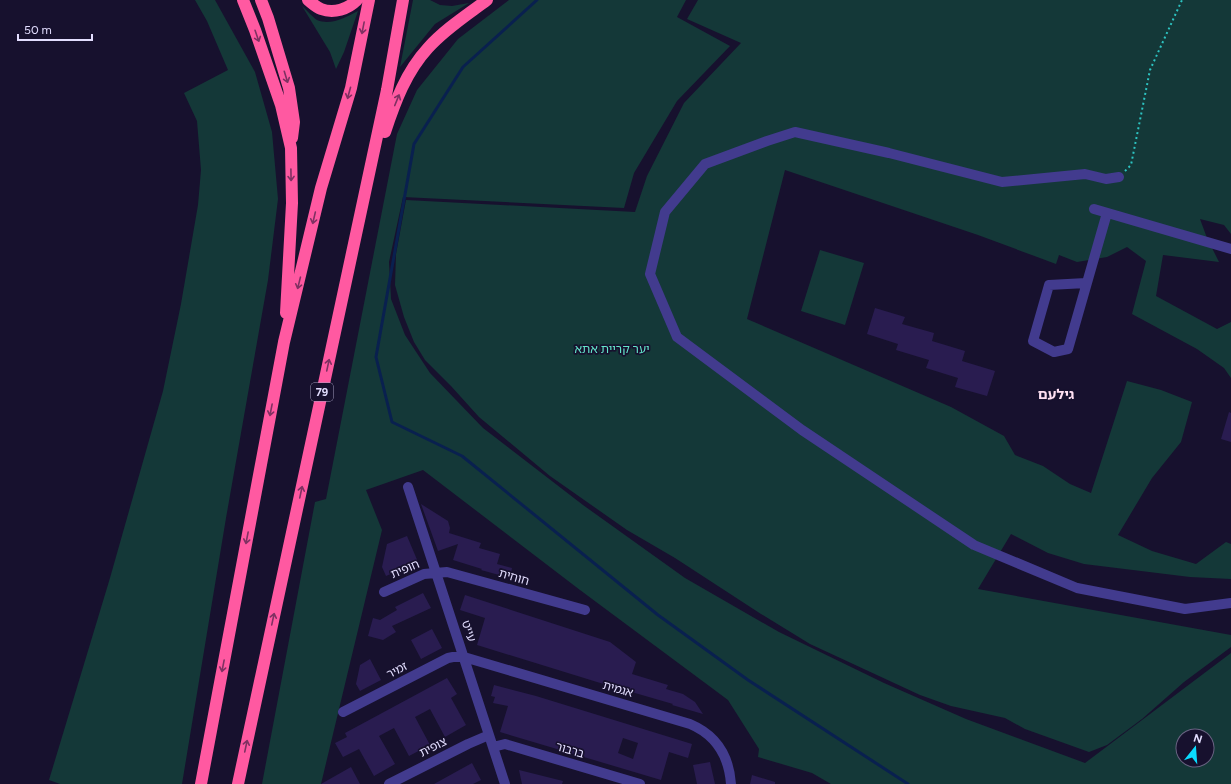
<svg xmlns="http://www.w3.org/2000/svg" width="1231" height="784" font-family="Figtree,'Noto Sans Hebrew',sans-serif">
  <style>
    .green { fill: #143838; fill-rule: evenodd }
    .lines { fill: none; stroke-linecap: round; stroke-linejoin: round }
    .stream { stroke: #09204f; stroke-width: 3 }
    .building { fill: #291c50; fill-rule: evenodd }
    .path { stroke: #2dc4c2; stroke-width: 2; stroke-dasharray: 2 3; stroke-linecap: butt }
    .minor { stroke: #423b8e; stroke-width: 10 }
    .highway { stroke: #ff59a1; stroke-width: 12 }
    .oneway { stroke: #7f3162 }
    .labels { text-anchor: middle; stroke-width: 3.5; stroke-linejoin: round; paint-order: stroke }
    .shield { fill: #17112e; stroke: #a6a0c0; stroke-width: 1 }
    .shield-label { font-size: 11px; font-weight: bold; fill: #e3deff }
    .park-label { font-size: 12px; fill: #64e5cb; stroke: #17112e }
    .street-label { font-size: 12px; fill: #e3deff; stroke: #17112e }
    .quarter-label { font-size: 14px; font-weight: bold; fill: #ffe0f2; stroke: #17112e }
  </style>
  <rect width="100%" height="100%" fill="#17112e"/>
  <path class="green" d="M195 0H215L255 72 272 132 278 199 268 280 226 518 182 784H60L49 780 110 578 163 391 181 304 198 205 201 170 197 121 184 93 228 70 207 21Z
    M413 0H430L440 5 452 6 469 3 435 24 400 67Z
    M509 0H686L677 17 730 46 677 101 634 173 624 208 403 197 389 262 391 299 405 335 430 373 483 428 583 505 685 578 779 632 884 683 966 719 1085 763 1231 653V784H831L812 773 758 757 759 749 728 700 580 590 423 470 366 490 382 530 321 784H262L315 502 326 499 397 134 417 90 458 39ZM1183 736H1207V760H1183Z
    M698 0H1231V234L1224 225 1200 219 1207 238 1219 262 1163 255 1156 296 1217 329 1231 322V378L1224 368 1197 349 1132 314 1146 261 1127 247 1107 257 1077 262 1059 255 1056 264 978 235 785 170 747 319 951 407 1004 436 1015 455 1043 466 1070 484 1091 493 1127 381 1161 390 1192 402 1181 442 1152 478 1118 535 1152 551 1196 564 1226 542 1231 544V579L1190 577 1084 564 1048 553 1011 534 978 589 1231 635V647L1184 682 1142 719 1107 745 1089 752 1025 729 1005 718 951 706 920 695 810 644 761 614 675 558 627 530 550 476 479 417 451 386 425 360 414 342 404 317 395 285 396 254 406 200 635 212 647 176 684 103 741 43 687 19Z
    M302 6C307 10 312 17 317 20 331 26 346 17 358 11L344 52 336 69 330 52Z
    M820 250 864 263 845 325 801 311Z"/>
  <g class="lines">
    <path class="stream" d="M537 0 463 67 414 144 376 357 392 422 462 456 658 615 748 680 908 784"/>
  </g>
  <path class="building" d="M875 308 905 317 902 324 934 333 932 341 965 351 962 361 995 371 987 396 955 387 958 378 926 368 929 360 896 350 898 344 867 334Z
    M1229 412 1231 413V442L1221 439Z
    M421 504 448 521 450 528 449 533 481 543 479 548 500 554 497 564 512 568 510 578 481 570 482 569 453 560 458 544 438 551Z
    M407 536 418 562 386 576 382 567 387 544Z
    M423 593 431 608 392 626 396 632 383 640 368 636 373 618 380 620 397 610 395 607Z
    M465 595 610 642 636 662 632 674 668 685 666 689 683 694 695 702 703 714 672 705 673 704 597 682 477 645 485 618 460 610Z
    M432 629 442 648 421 659 411 640Z
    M370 659 381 680 360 691 356 684 360 665Z
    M447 678 457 694 451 698 466 725 445 737 430 709 415 717 430 745 409 756 394 728 379 736 395 764 374 776 359 749 343 757 335 743 347 737 345 733Z
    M494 685 536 696 692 744 688 758 669 752 661 780 500 732 508 706 493 703 495 697 491 696ZM623 738 638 743 633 759 618 753Z
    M710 762 715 784H697L693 765Z
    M472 763 481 780 473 784H434Z
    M351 767 360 784H321Z
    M519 770 563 781 562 784H522Z
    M752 775 775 782V784H750Z"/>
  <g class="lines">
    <path class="path" d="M1125 171 1131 165 1150 70 1182 0"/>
    <path class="minor" d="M1119 177 1106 179 1085 174 1002 182 889 153 795 132 767 141 705 164 665 212 650 274 677 337 802 430 974 545 1077 588 1185 609 1231 603
      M1094 209 1231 249
      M1086 283 1049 285 1033 341 1054 352 1068 349 1107 213
      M408 487 505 784
      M384 592 424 574 447 572 585 610
      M343 712 448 658 453 657H464L690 724C716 735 729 756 731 784
      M493 747 505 744 640 784
      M389 784 468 744 489 735"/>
    <path class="highway" d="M243 0 255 30 281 105 291 148 292 203 286 313
      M261 0 268 18 289 88 294 122 292 138
      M308 0C312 3 316 7 321 9 334 14 348 9 357 0
      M385 132C395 102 406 72 428 48 445 29 467 15 487 0
      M201 784 284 342 321 188 351 88 369 0
      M238 784 387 90 403 0"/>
  </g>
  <defs><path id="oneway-shaft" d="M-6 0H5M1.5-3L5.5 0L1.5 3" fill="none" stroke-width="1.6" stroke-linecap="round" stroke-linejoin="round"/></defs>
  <g class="oneway">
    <use href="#oneway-shaft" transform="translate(363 28) rotate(101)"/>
    <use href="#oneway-shaft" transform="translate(257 36) rotate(71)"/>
    <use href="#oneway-shaft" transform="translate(286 77) rotate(73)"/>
    <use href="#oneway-shaft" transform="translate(349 93) rotate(105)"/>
    <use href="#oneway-shaft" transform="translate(397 100) rotate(-68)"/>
    <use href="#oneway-shaft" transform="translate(291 175) rotate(89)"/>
    <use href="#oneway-shaft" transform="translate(314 218) rotate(103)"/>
    <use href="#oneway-shaft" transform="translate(299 283) rotate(104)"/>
    <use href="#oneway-shaft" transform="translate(328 365) rotate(-78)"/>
    <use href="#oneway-shaft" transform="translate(271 410) rotate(101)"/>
    <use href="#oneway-shaft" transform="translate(301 492) rotate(-78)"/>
    <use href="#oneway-shaft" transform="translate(247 538) rotate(101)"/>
    <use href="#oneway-shaft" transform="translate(273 619) rotate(-78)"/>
    <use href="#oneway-shaft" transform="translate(223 666) rotate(101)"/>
    <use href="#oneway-shaft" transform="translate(246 746) rotate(-78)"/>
  </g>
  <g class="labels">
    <rect class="shield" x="311" y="383" width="22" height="18" rx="3"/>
    <g class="shield-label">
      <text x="322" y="396">79</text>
    </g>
    <g class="park-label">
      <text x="612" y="353">יער קריית אתא</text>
    </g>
    <g class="street-label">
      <text transform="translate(405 569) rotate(-23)" y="4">חופית</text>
      <text transform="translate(514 577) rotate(16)" y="4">חוחית</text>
      <text transform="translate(469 631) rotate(72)" y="4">עייט</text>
      <text transform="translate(397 670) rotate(-27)" y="4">זמיר</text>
      <text transform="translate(618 689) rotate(16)" y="4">אגמית</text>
      <text transform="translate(433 747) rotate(-27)" y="4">צופית</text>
      <text transform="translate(570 750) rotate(16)" y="4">ברבור</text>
    </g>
    <g class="quarter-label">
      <text x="1056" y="399">גילעם</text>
    </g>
  </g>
  <g transform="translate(1195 748) rotate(17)"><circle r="19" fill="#17112e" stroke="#696382"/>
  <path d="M0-3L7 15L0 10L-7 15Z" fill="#0adcff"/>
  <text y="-6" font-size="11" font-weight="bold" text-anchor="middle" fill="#e3deff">N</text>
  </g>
  <path d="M18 34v6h74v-6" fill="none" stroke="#e3deff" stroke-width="2"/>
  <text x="24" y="34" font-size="12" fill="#e3deff" stroke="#17112e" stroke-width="3" paint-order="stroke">50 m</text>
</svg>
